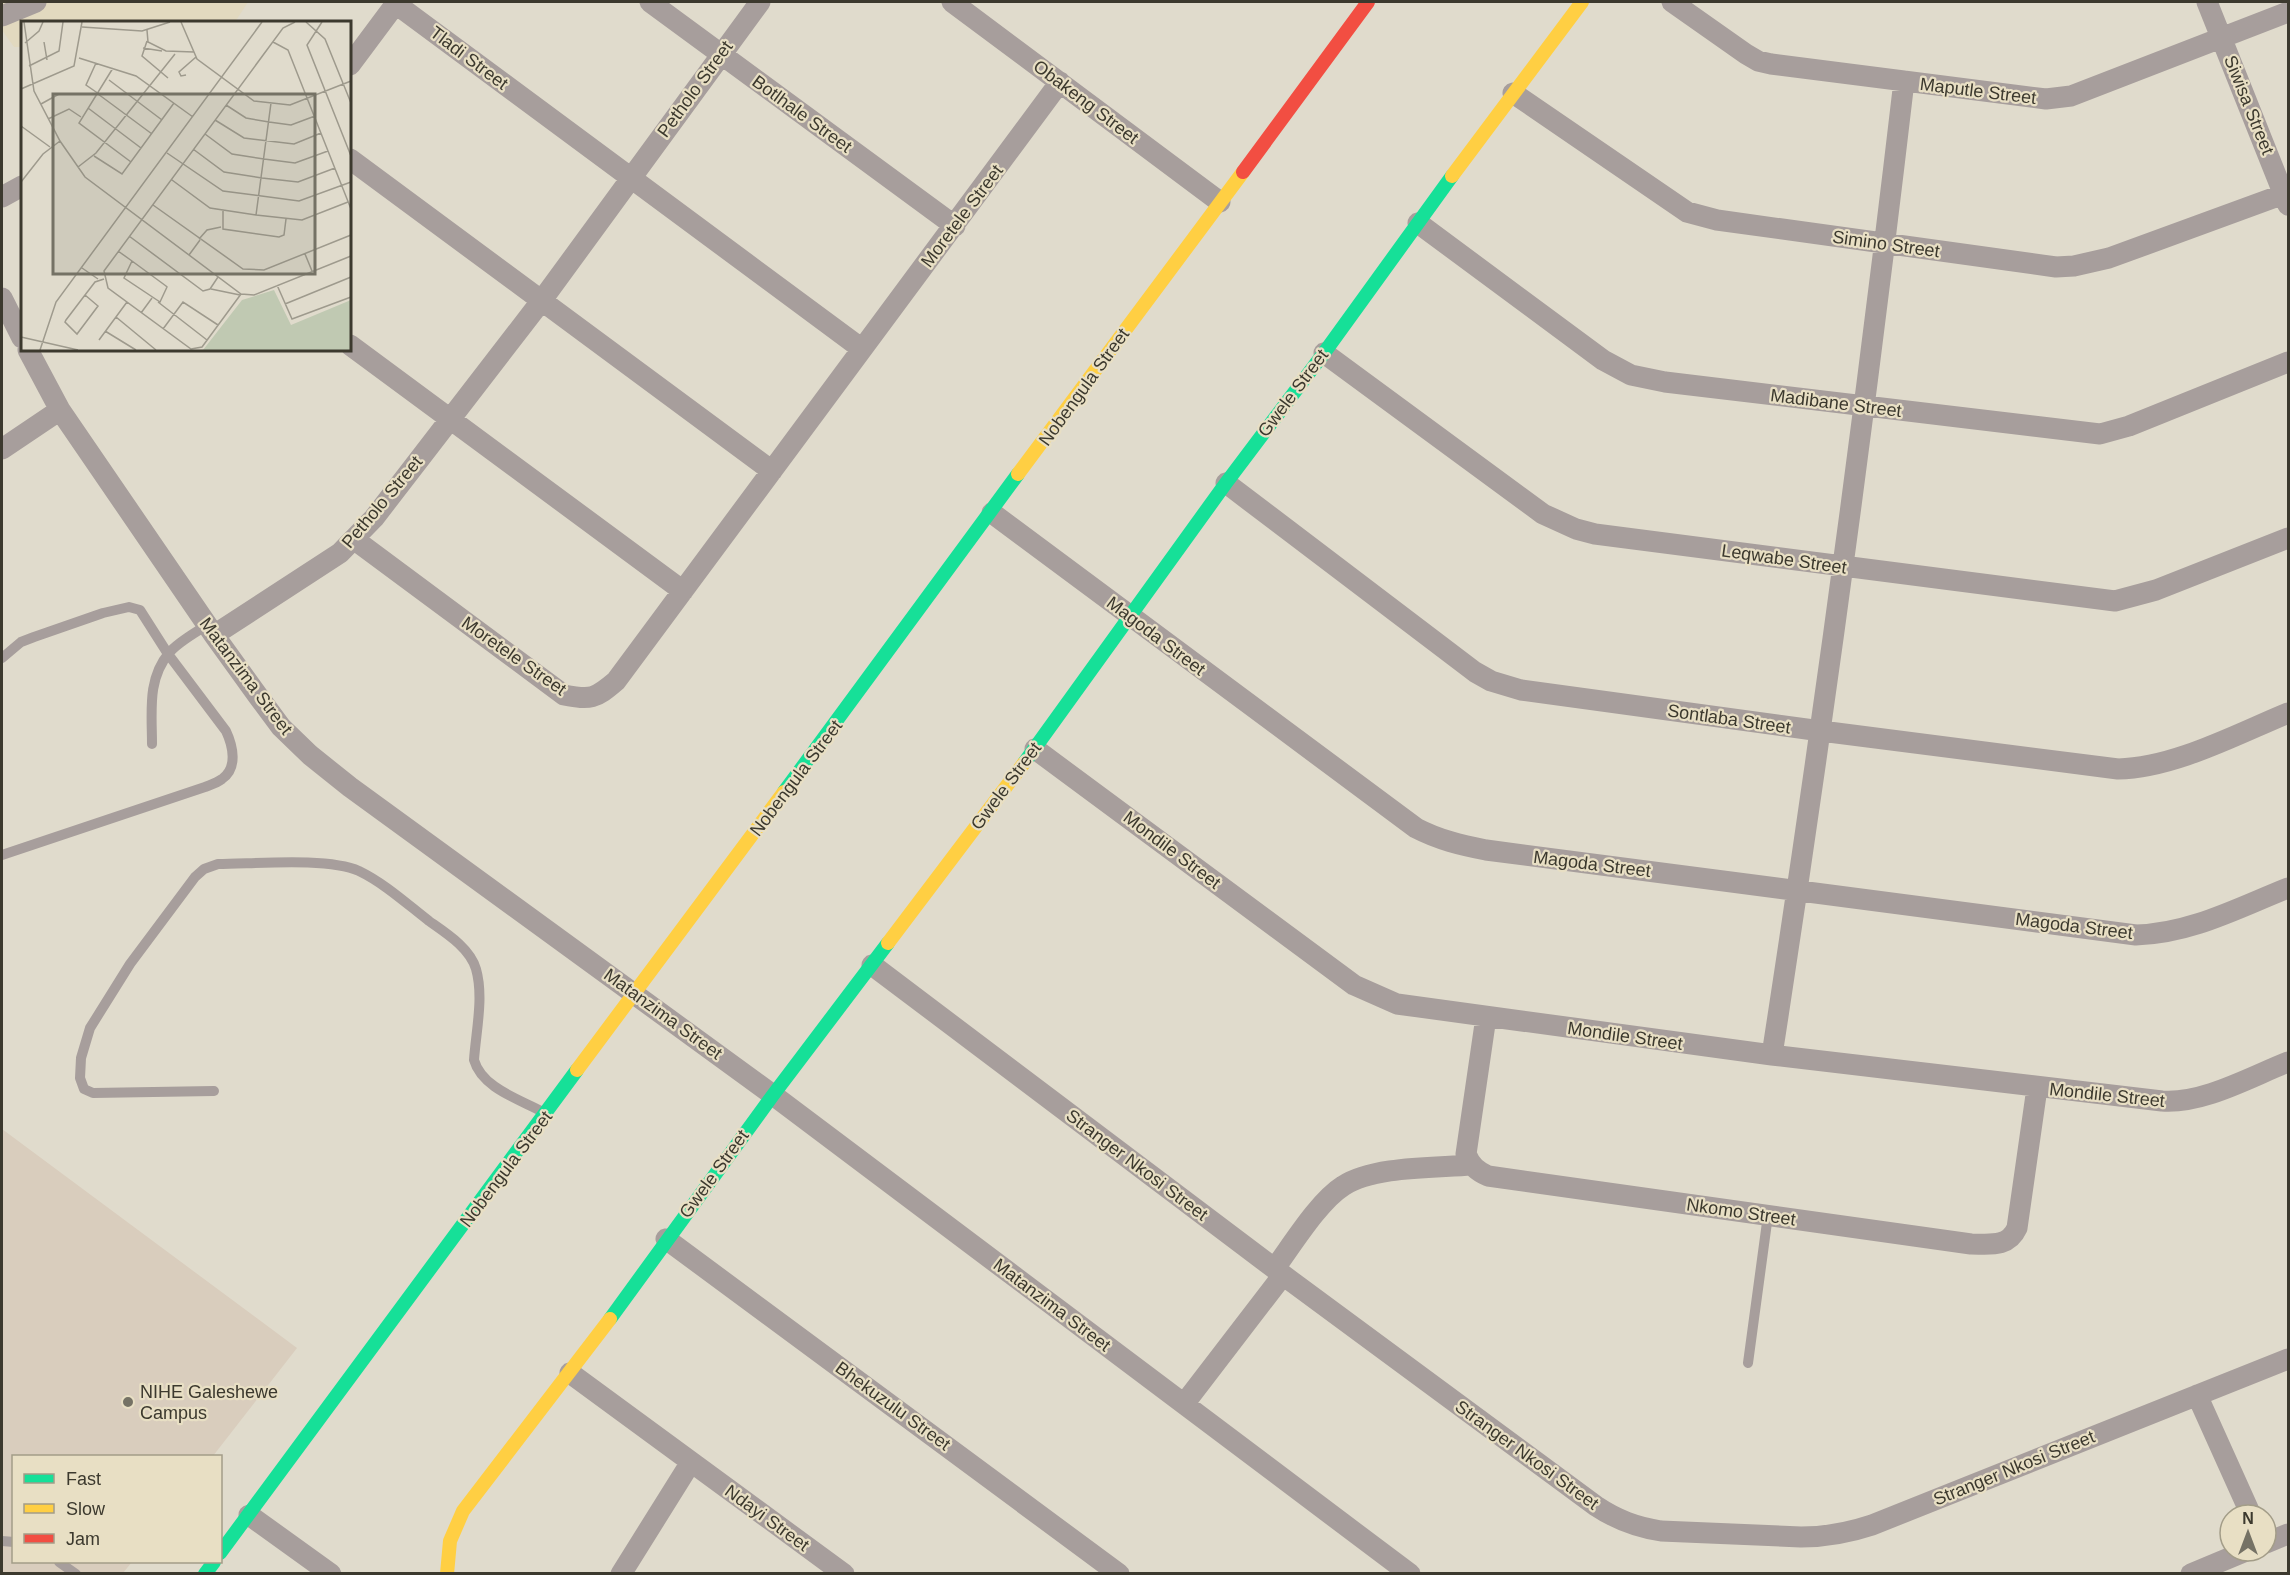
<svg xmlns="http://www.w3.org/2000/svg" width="2290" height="1575" font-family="Arial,sans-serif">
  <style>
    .built { fill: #e2d9bf }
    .education { fill: #d9cdbd }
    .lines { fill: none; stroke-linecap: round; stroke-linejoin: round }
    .lane { stroke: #a79e9c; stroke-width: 10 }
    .street { stroke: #a79e9c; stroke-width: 21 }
    .fast { stroke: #16e098; stroke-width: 14 }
    .slow { stroke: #ffcf43; stroke-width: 14 }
    .jam { stroke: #f24e42; stroke-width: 14 }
    .poi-dot { fill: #757265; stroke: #e8dfc4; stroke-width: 2 }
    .labels { text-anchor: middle; stroke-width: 4.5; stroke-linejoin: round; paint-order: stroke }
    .street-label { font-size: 18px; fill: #3c392e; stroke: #e8dfc4 }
    .poi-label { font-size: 18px; fill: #3c392e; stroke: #e8dfc4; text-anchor: start }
    .inset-road { fill: none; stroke: #9e9a8d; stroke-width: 1.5 }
    .view { fill: #757265; fill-opacity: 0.15; stroke: #757265; stroke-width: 3 }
    .inset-edge { fill: none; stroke: #3c392e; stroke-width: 3 }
  </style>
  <rect width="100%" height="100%" fill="#e0dbcc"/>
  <path class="built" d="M2 2H248L235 22H22V47H14L2 30Z"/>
  <path class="education" d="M2 1129 297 1348 213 1456H14V1562H132L123 1573H2Z"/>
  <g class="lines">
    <path class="lane" d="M2 658 21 642 34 637 103 613 129 607 140 610 168 654 226 731C233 746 238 768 222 779 217 783 210 785 205 787L2 855
      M152 744C152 712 147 679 169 653 178 642 195 633 207 625
      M214 1091 93 1093 84 1089 80 1078 81 1058 90 1028 130 964 195 877 204 869 218 864C253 864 328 857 359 871 384 883 407 904 429 921 446 933 470 948 476 969 484 997 476 1031 474 1060 482 1088 519 1099 543 1112
      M1748 1363 1768 1215
      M2 1541 14 1542
      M59 1562 76 1574"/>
    <path class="street" d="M650 2 955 226
      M952 2 1220 202
      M1672 2 1746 54 1758 61 1771 64 2046 99 2071 96 2288 12
      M2207 2 2288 205
      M396 4 862 349
      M2 16 36 2
      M350 65 397 2
      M1513 93 1687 212 1717 220 2056 267 2074 266 2109 258 2284 194
      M350 159 772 471
      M2 197 22 186
      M1418 223 1603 360 1631 375 1665 382 2100 434 2129 426 2288 362
      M2 298 22 338
      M350 345 683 591
      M28 350 60 410 214 635 258 696 281 727 310 755 350 787 773 1095 1410 1574
      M1324 353 1543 514 1576 529 1595 534 2115 601 2156 590 2288 538
      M2 449 60 410
      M1226 483 1475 672 1491 681 1521 690 1821 731 2118 769C2174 768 2237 734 2288 713
      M992 513 1416 828C1439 840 1461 845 1486 850L2136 935C2190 934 2240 907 2288 888
      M355 540 564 695C591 700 595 699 616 681L1060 82
      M214 635 340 553 374 518 542 300 760 2
      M1035 749 1354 985 1397 1004 1772 1055 2162 1101C2203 1104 2250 1077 2288 1062
      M872 965 1283 1275 1596 1506C1617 1520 1636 1527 1661 1531L1801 1537C1826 1537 1848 1533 1872 1525L2288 1359
      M1486 1017 1466 1154C1471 1166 1477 1171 1488 1176L1971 1244C1989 1244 2008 1248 2017 1228L2037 1088
      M1772 1055C1822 732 1866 407 1904 81
      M666 1239 1119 1574
      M1275 1268C1292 1245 1319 1201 1343 1186 1373 1166 1435 1168 1471 1165
      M570 1373 844 1574
      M2197 1395 2251 1515
      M1184 1404 1283 1275
      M249 1515 331 1574
      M2266 1543 2288 1534
      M621 1574 691 1462
      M2191 1574 2246 1551"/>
    <path class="fast" d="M1024 763 1226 483 1324 353 1452 176
      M784 792 1018 474
      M610 1319 773 1095 888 943
      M220 1553 577 1070
      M205 1574 214 1562"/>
    <path class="slow" d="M1452 176 1582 2
      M1018 474 1243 172
      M888 943 1024 763
      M577 1070 784 792
      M447 1574 450 1541 463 1511 610 1319"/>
    <path class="jam" d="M1243 172 1368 2"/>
  </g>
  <circle class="poi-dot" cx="128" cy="1402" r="6"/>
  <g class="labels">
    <g class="street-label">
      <text transform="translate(469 58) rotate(37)" y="6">Tladi Street</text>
      <text transform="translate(695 89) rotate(-54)" y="6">Petholo Street</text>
      <text transform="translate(1978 91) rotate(7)" y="6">Maputle Street</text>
      <text transform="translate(1086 102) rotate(37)" y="6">Obakeng Street</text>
      <text transform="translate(2249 105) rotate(68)" y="6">Siwisa Street</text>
      <text transform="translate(802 114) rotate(36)" y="6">Botlhale Street</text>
      <text transform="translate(962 216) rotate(-53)" y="6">Moretele Street</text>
      <text transform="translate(1886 244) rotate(8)" y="6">Simino Street</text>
      <text transform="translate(1084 387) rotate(-54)" y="6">Nobengula Street</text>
      <text transform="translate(1293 393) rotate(-53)" y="6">Gwele Street</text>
      <text transform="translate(1836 403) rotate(7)" y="6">Madibane Street</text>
      <text transform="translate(382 502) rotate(-50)" y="6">Petholo Street</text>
      <text transform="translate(1784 559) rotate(8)" y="6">Leqwabe Street</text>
      <text transform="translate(1156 636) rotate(37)" y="6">Magoda Street</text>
      <text transform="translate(514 656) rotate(35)" y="6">Moretele Street</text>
      <text transform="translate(246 676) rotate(53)" y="6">Matanzima Street</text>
      <text transform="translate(1729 719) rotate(8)" y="6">Sontlaba Street</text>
      <text transform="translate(796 778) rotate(-53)" y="6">Nobengula Street</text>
      <text transform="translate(1006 786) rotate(-53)" y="6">Gwele Street</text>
      <text transform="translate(1172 850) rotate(37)" y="6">Mondile Street</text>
      <text transform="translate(1592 864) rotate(7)" y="6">Magoda Street</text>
      <text transform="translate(2074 926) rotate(7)" y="6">Magoda Street</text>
      <text transform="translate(663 1014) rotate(36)" y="6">Matanzima Street</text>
      <text transform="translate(1625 1036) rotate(8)" y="6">Mondile Street</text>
      <text transform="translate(2107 1095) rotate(6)" y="6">Mondile Street</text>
      <text transform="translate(1137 1165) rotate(37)" y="6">Stranger Nkosi Street</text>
      <text transform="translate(506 1169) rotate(-53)" y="6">Nobengula Street</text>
      <text transform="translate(714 1174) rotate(-54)" y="6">Gwele Street</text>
      <text transform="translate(1741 1212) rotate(8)" y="6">Nkomo Street</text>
      <text transform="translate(1052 1305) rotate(37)" y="6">Matanzima Street</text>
      <text transform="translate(893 1406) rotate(36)" y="6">Bhekuzulu Street</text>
      <text transform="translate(1527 1455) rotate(36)" y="6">Stranger Nkosi Street</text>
      <text transform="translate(2014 1468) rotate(-22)" y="6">Stranger Nkosi Street</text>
      <text transform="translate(767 1518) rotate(36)" y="6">Ndayi Street</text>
    </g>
    <g class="poi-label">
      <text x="140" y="1398">NIHE Galeshewe<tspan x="140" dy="21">Campus</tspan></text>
    </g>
  </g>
  <g transform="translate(21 21)">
    <rect width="330" height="330" fill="#e0dbcc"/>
    <path d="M253 269 270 304 330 279V329H182L221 279Z" fill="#c0c9b2"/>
    <path class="inset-road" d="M3 1 13 70 39 120 64 156 220 273 233 274 330 235M160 1 176 38 233 80 269 84 330 60M285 1 304 18 330 82M301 1 286 24 330 135M61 6 121 10 149 1M126 9 127 21 145 30 173 31M126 20 121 35 147 57M23 21 26 39M252 21 267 29 330 188M4 22 18 10 22 1M122 27 141 30M58 37 115 55 172 96M75 42 65 64 78 73M8 45 38 30 42 1M92 47 58 102 110 141M165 54 160 55 158 51 175 36M88 59 141 99M0 68 53 45 61 1M77 73 131 113M20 83 38 73M205 84 225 97 248 101 270 104 294 95M67 87 120 127M27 98 48 88 60 96M194 99 223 117 273 123 300 112M0 105 29 126M184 113 211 133 243 138 274 142 307 130M172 128 203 151 241 157 277 161 314 147M146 132 202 170 278 180 330 161M73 135 101 153 153 82M57 146 75 132 154 33M151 159 189 187 235 194 281 199 327 181M0 161 22 133 39 120M132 184 222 248 243 249 330 214M202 190V208L258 216 263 214 265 198M235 194 250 82M108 215 182 270 189 268 197 256M178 218 186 209 200 206M97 230 111 240 145 265 146 266 139 281 103 257 111 240M284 233 291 250M168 234 179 219M61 247 77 258M256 264 271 298 330 276M190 268 219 274M220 273 181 326 170 328 87 267 83 250 262 7 274 1M64 274 77 285 56 313 44 301 45 299 64 274 74 261 83 258M137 281 186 319M264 283 330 256M120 292 131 277M95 296 135 329M142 308 162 281 197 304M84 310 115 329M0 316 57 329M78 319 106 281M19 329 35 281 241 1"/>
    <path class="view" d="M32 73H294V253H32Z"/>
    <rect width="330" height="330" class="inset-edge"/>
  </g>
  <rect width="2290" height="1575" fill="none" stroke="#3c392e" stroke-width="6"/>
  <rect x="12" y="1455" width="210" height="108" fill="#e8dfc4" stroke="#a39d88" stroke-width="1.5"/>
  <rect x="24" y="1474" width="30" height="9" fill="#16e098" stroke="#a39d88" stroke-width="1.5"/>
  <text x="66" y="1485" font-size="18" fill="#3c392e">Fast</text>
  <rect x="24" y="1504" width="30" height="9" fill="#ffcf43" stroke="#a39d88" stroke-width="1.5"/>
  <text x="66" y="1515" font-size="18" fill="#3c392e">Slow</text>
  <rect x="24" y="1534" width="30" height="9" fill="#f24e42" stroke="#a39d88" stroke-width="1.5"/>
  <text x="66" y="1545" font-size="18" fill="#3c392e">Jam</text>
  <g transform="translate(2248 1533)"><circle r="28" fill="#e8dfc4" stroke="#a39d88" stroke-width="1.5"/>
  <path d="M0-4.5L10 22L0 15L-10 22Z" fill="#757265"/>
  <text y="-9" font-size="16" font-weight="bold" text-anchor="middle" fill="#3c392e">N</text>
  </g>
</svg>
